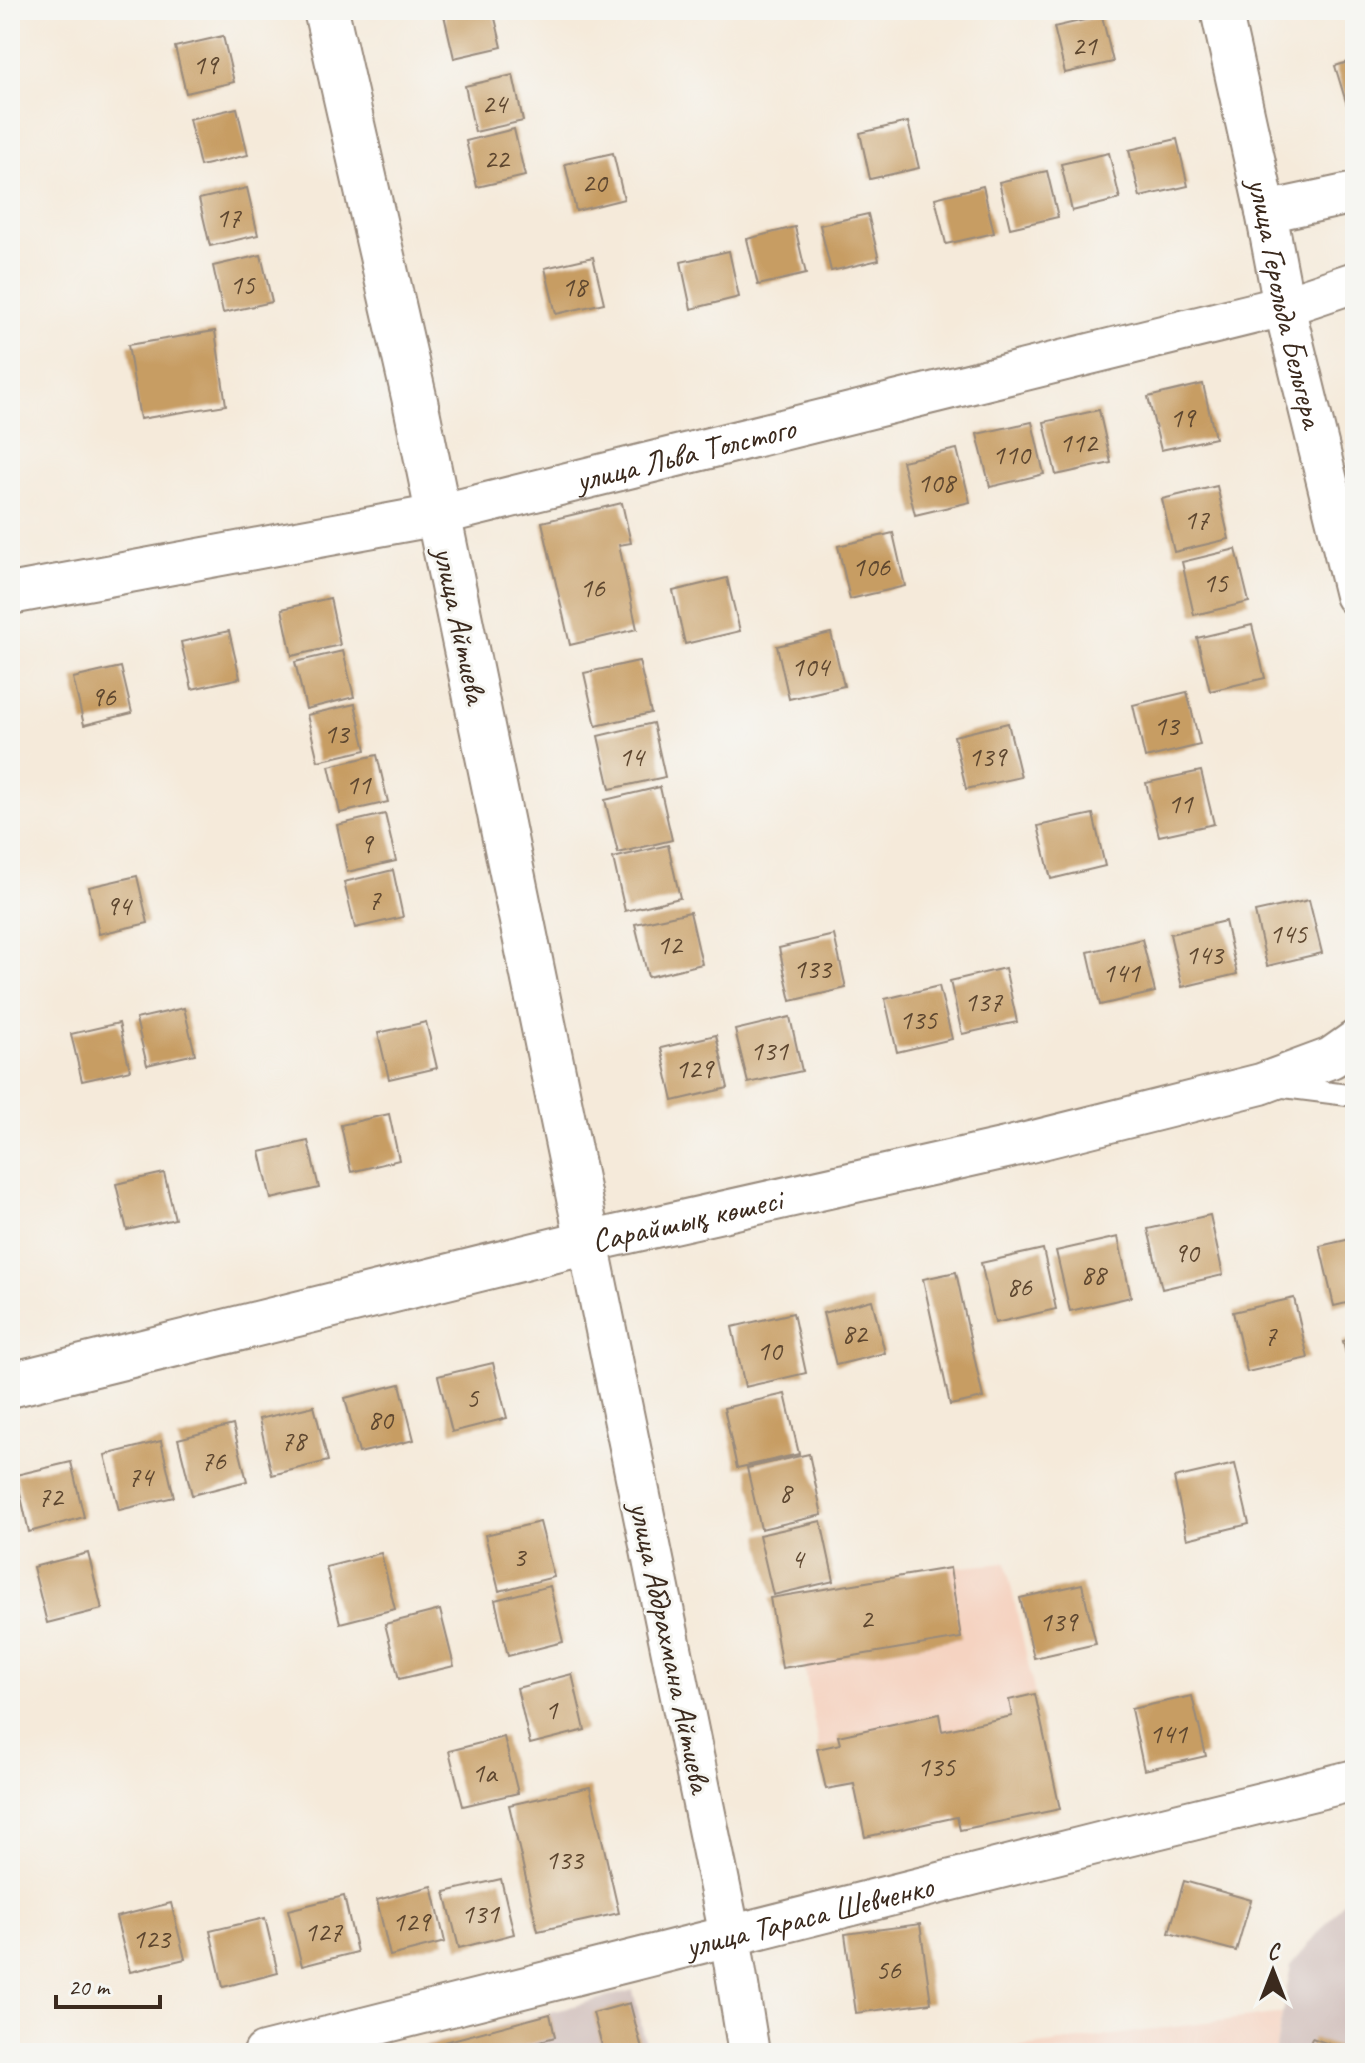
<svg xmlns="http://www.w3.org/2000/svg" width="1365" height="2063" font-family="Caveat,sans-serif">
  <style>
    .built { fill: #f5d3c1 }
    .industrial { fill: #d1c0bc }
    .building { fill: #c79d64 }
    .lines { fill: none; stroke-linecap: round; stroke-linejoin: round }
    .service-casing { stroke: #988a7c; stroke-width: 24 }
    .minor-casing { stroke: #988a7c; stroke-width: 44 }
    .tertiary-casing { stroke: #988a7c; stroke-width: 48 }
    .service { stroke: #fff; stroke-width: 20 }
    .minor { stroke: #fff; stroke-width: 40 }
    .tertiary { stroke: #fff; stroke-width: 44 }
    .labels { text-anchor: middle; stroke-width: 6; stroke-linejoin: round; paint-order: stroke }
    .number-label { font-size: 28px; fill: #5e4730 }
    .street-label { font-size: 32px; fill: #3b2a1e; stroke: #f6f6f2 }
  </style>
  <rect width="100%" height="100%" fill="#f6f6f2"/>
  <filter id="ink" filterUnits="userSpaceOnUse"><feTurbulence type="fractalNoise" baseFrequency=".0125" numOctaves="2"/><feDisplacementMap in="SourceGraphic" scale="16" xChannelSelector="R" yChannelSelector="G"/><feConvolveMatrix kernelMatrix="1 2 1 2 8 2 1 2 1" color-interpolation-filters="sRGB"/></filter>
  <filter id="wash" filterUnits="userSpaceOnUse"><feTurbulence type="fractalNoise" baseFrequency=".006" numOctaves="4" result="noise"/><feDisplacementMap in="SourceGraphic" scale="32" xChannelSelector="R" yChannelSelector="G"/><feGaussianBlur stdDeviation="1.8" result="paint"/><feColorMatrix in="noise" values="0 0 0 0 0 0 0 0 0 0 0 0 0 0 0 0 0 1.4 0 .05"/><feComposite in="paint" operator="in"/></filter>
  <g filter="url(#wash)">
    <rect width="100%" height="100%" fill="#f5eada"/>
    <path class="built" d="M1006 1563 1060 1809 960 1830 957 1818 865 1837 854 1784 826 1789 804 1664 782 1668 770 1598 950 1568Z
      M1282 2013 1275 2053H977Z"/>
    <path class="industrial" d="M1355 1888V2053H1275L1291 1966Z
      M633 1990 648 2053H399Z"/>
    <g id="blocks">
      <path class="building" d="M447 10H493L502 47 454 58 443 11Z
        M1102 16 1113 62 1065 73 1054 27Z
        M223 36 234 82 186 93 175 47Z
        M1355 60V128H1354L1335 66Z
        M513 75 523 121 475 132 465 86Z
        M237 108 248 155 200 166 189 119Z
        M908 122 919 168 870 179 860 133Z
        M514 129 525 176 477 187 466 141Z
        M1177 139 1188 186 1140 197 1129 150Z
        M613 153 624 199 576 211 565 164Z
        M1109 153 1120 199 1072 211 1061 164Z
        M1047 171 1058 217 1010 228 999 182Z
        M983 186 994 233 946 244 935 198Z
        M247 188 258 235 210 246 199 199Z
        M868 214 879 260 831 271 820 225Z
        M795 227 806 274 758 285 747 239Z
        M729 251 739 297 691 309 681 262Z
        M261 255 272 302 223 313 213 266Z
        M593 257 604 303 556 314 545 268Z
        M215 331 226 405 140 419 128 345Z
        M1203 384 1215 438 1161 450 1148 397Z
        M1099 410 1111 463 1056 475 1044 422Z
        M1032 422 1044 474 990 487 977 434Z
        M957 449 970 502 915 515 902 461Z
        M1217 486 1229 539 1174 552 1162 499Z
        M622 503 631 543 619 545 637 629 570 645 542 522Z
        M893 533 905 586 850 599 838 546Z
        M1236 549 1249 602 1194 615 1182 562Z
        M727 578 740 631 685 644 673 591Z
        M330 598 340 645 292 656 282 609Z
        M1252 625 1265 678 1210 691 1197 638Z
        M229 631 240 678 192 689 181 642Z
        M831 633 844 686 789 699 777 646Z
        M343 651 354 697 306 709 295 662Z
        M639 661 651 713 596 726 584 673Z
        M121 667 132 713 84 725 73 678Z
        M1187 692 1200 745 1145 758 1133 705Z
        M355 704 366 750 318 761 307 715Z
        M653 723 665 777 610 789 598 736Z
        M1008 723 1021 777 966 789 954 736Z
        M377 755 388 802 340 813 329 766Z
        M1201 771 1214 824 1159 836 1146 783Z
        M660 787 672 840 618 853 605 800Z
        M385 814 396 861 347 872 337 825Z
        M1093 814 1105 866 1051 879 1038 826Z
        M668 845 680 898 625 911 613 858Z
        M393 870 403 917 355 928 344 882Z
        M137 876 148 923 99 934 89 887Z
        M1309 900 1322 953 1267 966 1255 912Z
        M690 912 702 964 648 977 635 924Z
        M1225 921 1237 974 1182 987 1170 934Z
        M834 935 846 988 791 1001 779 948Z
        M1142 939 1155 992 1100 1005 1088 952Z
        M1005 968 1017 1022 962 1034 950 981Z
        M939 986 952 1039 897 1052 885 999Z
        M184 1008 195 1054 147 1065 136 1019Z
        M790 1017 802 1071 748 1083 735 1030Z
        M426 1022 437 1068 389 1079 378 1033Z
        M119 1023 130 1070 82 1081 71 1034Z
        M716 1035 728 1088 673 1101 661 1048Z
        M389 1114 399 1160 351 1172 341 1125Z
        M308 1141 319 1188 271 1199 260 1152Z
        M164 1173 175 1219 127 1230 116 1184Z
        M1210 1215 1223 1275 1162 1289 1148 1229Z
        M1118 1237 1131 1297 1070 1311 1056 1251Z
        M1355 1238V1301L1334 1306 1320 1246Z
        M1043 1249 1056 1309 995 1323 981 1263Z
        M956 1272 983 1398 950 1405 923 1279Z
        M1294 1298 1308 1358 1247 1372 1233 1312Z
        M872 1300 885 1353 836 1365 823 1313Z
        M793 1313 806 1373 745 1387 732 1327Z
        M1355 1339V1389H1354L1343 1341Z
        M493 1363 507 1418 452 1432 438 1376Z
        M400 1384 414 1440 359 1453 345 1398Z
        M785 1394 799 1454 737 1468 724 1408Z
        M314 1406 328 1461 272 1475 259 1419Z
        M233 1425 247 1481 192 1495 178 1439Z
        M161 1441 174 1497 119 1510 105 1455Z
        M809 1454 822 1515 761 1529 747 1468Z
        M71 1462 84 1517 29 1532 16 1475Z
        M1235 1464 1249 1524 1187 1539 1174 1478Z
        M821 1521 834 1581 773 1595 759 1535Z
        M540 1522 554 1577 499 1591 485 1535Z
        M88 1553 102 1609 47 1623 33 1567Z
        M381 1553 395 1609 340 1623 326 1567Z
        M950 1568 961 1638 782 1668 770 1598Z
        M1082 1584 1096 1644 1034 1658 1020 1598Z
        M550 1586 563 1642 508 1656 495 1600Z
        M440 1610 454 1666 399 1679 385 1624Z
        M572 1674 585 1730 530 1744 517 1688Z
        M1035 1694 1060 1809 960 1830 957 1817 865 1837 854 1784 826 1789 817 1749 840 1744 838 1736 939 1714 942 1731 1012 1716 1009 1700Z
        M1192 1696 1206 1756 1144 1770 1131 1709Z
        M504 1737 518 1793 463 1806 449 1751Z
        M590 1787 619 1913 538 1931 509 1805Z
        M501 1879 514 1934 459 1948 445 1892Z
        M1184 1881 1251 1900 1236 1951 1169 1933Z
        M432 1886 445 1942 390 1956 377 1900Z
        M344 1896 357 1952 302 1966 288 1910Z
        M171 1903 185 1959 130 1972 116 1917Z
        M265 1918 278 1973 223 1987 210 1931Z
        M920 1924 931 2003 856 2013 845 1934Z
        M630 2003 643 2053H604L593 2013Z
        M550 2014 555 2037 496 2053H403Z
        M1312 2038 1354 2053H1307Z"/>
    </g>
  </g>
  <g filter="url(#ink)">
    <use href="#blocks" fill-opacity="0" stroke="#988a7c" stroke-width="2"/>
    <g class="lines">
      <defs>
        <path id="service" d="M1276 1086 1355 1096"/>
        <g id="minor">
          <path id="s1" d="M1221 10 1266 212 1284 306 1355 595"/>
          <path d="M1266 212 1355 193"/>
          <path id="s2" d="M10 594 438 515 1284 306 1355 282"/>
          <path id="s3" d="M264 2053 1111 1840 1355 1780"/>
          <path id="s4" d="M749 2053 730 1936 588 1242 1006 1148 1261 1084 1331 1058 1355 1041"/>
        </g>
        <path id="tertiary" d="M10 1385 588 1242 415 401 326 10"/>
      </defs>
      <use href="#service" class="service-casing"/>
      <use href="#minor" class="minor-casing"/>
      <use href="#tertiary" class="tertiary-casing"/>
      <use href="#service" class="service"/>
      <use href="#minor" class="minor"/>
      <use href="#tertiary" class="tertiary"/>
    </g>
  </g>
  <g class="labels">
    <g class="number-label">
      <text x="1084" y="55">21</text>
      <text x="205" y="74">19</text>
      <text x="494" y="113">24</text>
      <text x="496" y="168">22</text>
      <text x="594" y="192">20</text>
      <text x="228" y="227">17</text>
      <text x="242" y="294">15</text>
      <text x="574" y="296">18</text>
      <text x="1182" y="427">19</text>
      <text x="1078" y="452">112</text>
      <text x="1011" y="464">110</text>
      <text x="936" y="492">108</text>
      <text x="1196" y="529">17</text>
      <text x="871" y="576">106</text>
      <text x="1215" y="592">15</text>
      <text x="592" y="597">16</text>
      <text x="810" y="676">104</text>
      <text x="103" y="706">96</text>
      <text x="1166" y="735">13</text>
      <text x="336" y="743">13</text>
      <text x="631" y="766">14</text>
      <text x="987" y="766">139</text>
      <text x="358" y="794">11</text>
      <text x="1180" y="813">11</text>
      <text x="366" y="853">9</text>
      <text x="374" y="909">7</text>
      <text x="118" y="915">94</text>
      <text x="1288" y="943">145</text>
      <text x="669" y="954">12</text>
      <text x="1204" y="964">143</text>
      <text x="812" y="978">133</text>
      <text x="1121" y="982">141</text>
      <text x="983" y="1011">137</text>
      <text x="918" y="1029">135</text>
      <text x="769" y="1060">131</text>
      <text x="694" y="1078">129</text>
      <text x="1186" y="1262">90</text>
      <text x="1093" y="1284">88</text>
      <text x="1019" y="1296">86</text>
      <text x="854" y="1343">82</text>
      <text x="1270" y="1345">7</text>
      <text x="769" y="1360">10</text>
      <text x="472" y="1407">5</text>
      <text x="380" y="1429">80</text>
      <text x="293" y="1450">78</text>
      <text x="213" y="1470">76</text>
      <text x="140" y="1486">74</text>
      <text x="785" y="1502">8</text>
      <text x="50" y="1506">72</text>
      <text x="519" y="1566">3</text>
      <text x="797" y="1568">4</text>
      <text x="866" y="1628">2</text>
      <text x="1058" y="1631">139</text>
      <text x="551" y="1719">1</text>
      <text x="1168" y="1743">141</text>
      <text x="936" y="1776">135</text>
      <text x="484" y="1782">1а</text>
      <text x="564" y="1869">133</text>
      <text x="480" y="1923">131</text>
      <text x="411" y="1931">129</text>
      <text x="323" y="1941">127</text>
      <text x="151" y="1948">123</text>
      <text x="888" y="1979">56</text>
    </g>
    <g class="street-label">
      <text dy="11" stroke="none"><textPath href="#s1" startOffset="300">улица Герольда Бельгера</textPath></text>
      <text dy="11" stroke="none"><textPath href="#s2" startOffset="690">улица Льва Толстого</textPath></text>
      <text transform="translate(461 625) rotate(78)" y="11">улица Айтиева</text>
      <text dy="11" stroke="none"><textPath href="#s4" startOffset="928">Сарайшық көшесі</textPath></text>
      <text transform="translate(671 1647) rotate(78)" y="11">улица Абдрахмана Айтиева</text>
      <text dy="11" stroke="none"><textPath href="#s3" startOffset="562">улица Тараса Шевченко</textPath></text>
    </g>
  </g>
  <rect width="1365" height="2063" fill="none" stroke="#f6f6f2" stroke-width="40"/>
  <g transform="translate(1273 1971)" stroke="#f6f6f2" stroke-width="6" paint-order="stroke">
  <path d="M0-6L14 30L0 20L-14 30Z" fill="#3b2a1e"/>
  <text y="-12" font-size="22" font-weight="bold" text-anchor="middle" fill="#3b2a1e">С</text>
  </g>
  <path d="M56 1995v12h104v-12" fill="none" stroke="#3b2a1e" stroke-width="4"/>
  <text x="68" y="1995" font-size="24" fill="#3b2a1e" stroke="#f6f6f2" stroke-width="6" paint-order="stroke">20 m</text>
</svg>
